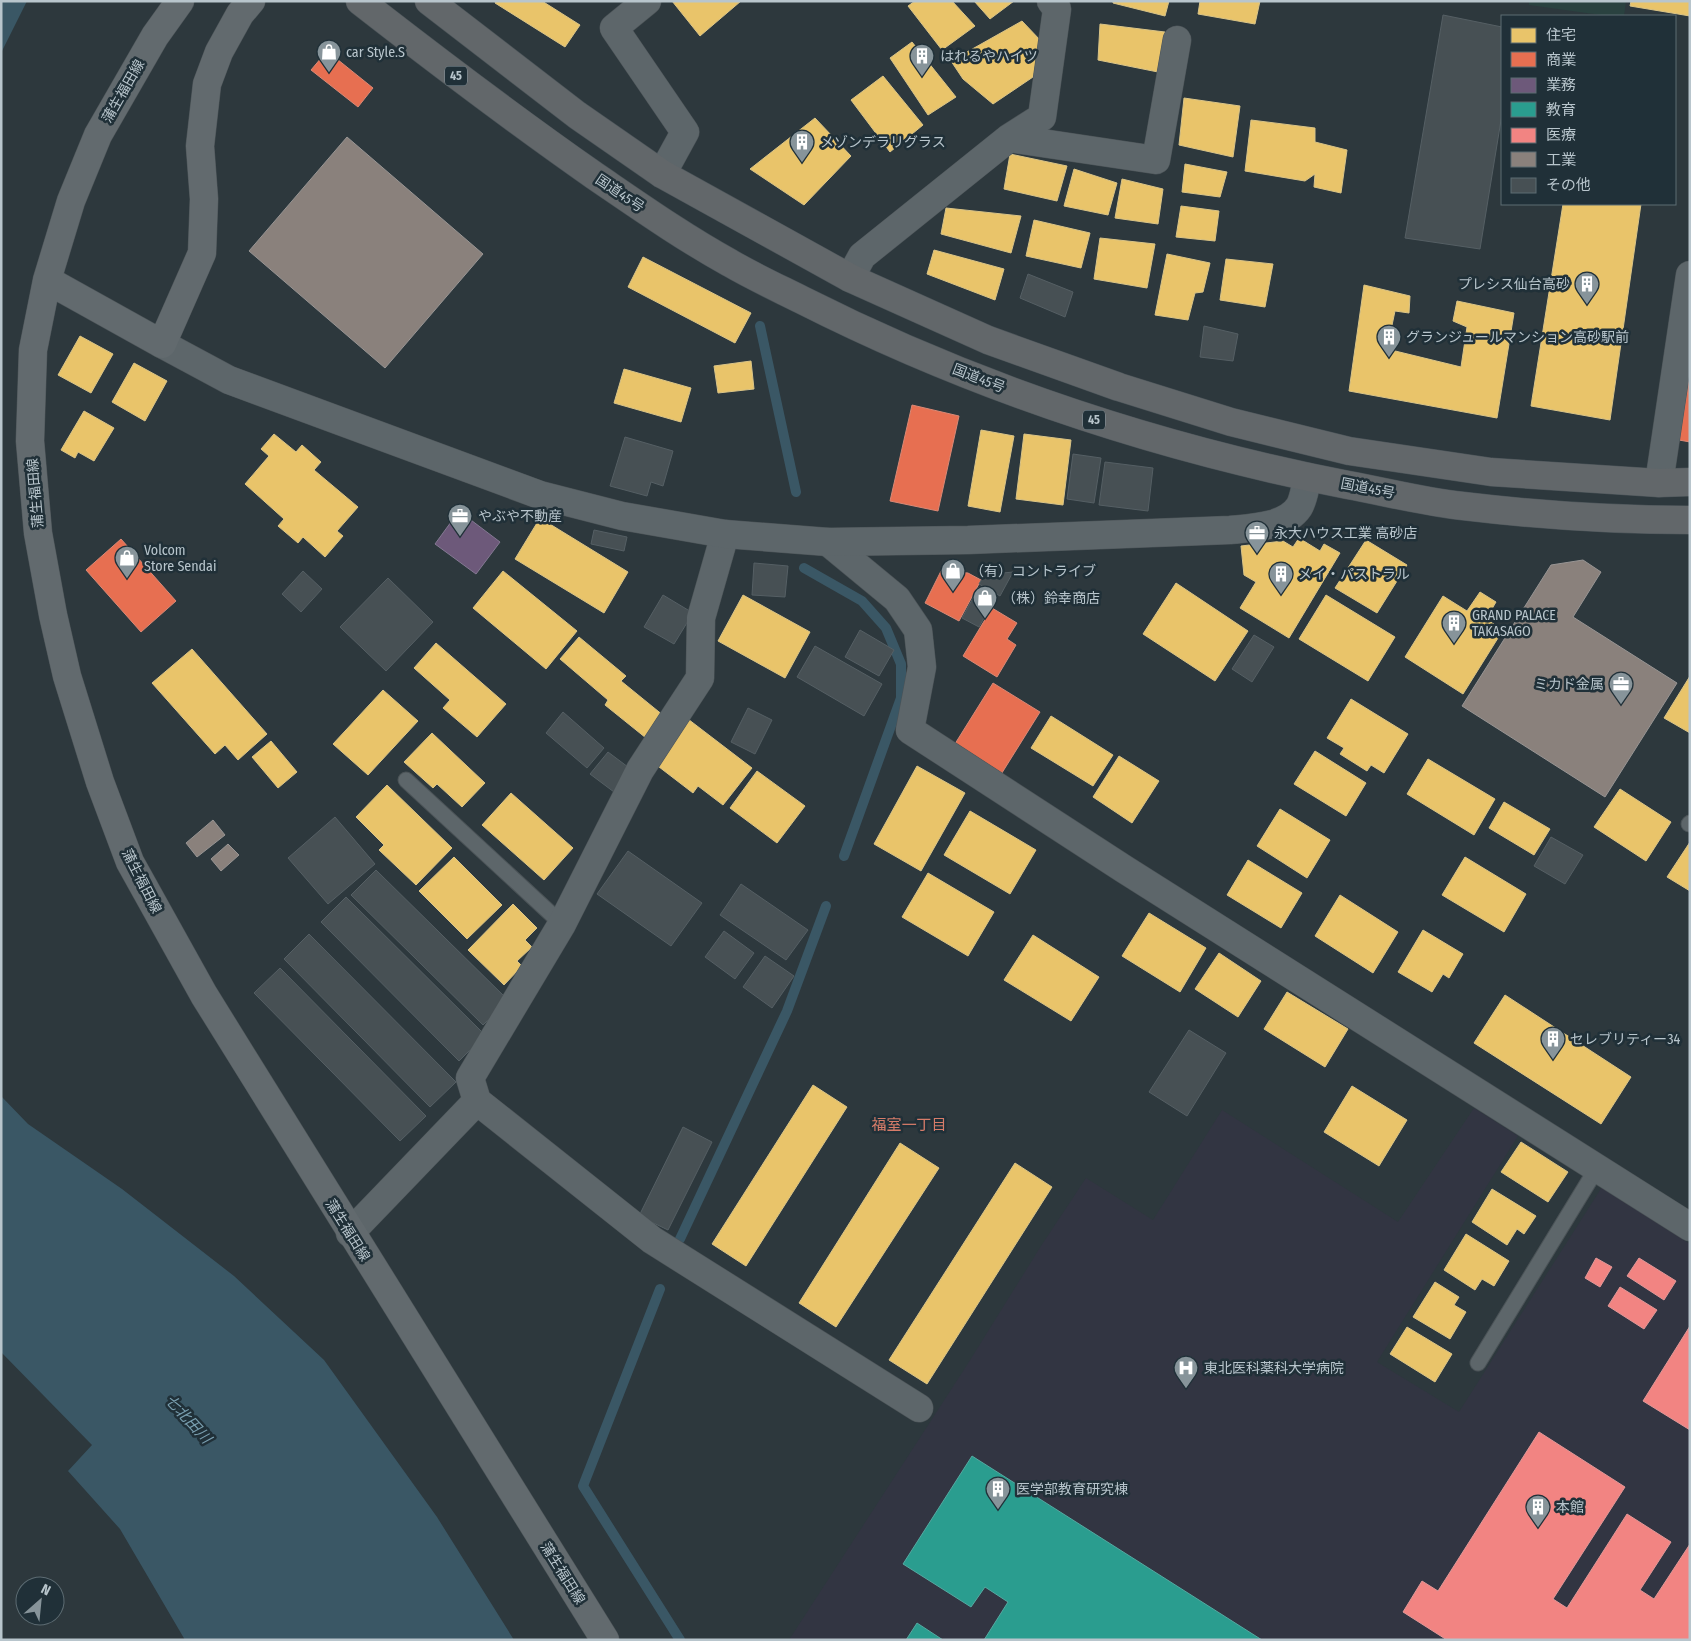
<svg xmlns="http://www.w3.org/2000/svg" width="1691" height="1641" font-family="'Fira Sans Condensed','Noto Sans JP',sans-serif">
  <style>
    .medical { fill: #323542 }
    .green { fill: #2a4240 }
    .water { fill: #3a5765 }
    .homes { fill: #e9c46a; stroke: #dac487 }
    .shops { fill: #e76f51; stroke: #d98976 }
    .offices { fill: #6d597a; stroke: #847993 }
    .schools { fill: #2a9d8f; stroke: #55a9a1 }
    .health { fill: #f28482; stroke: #e19898 }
    .industry { fill: #8a817c; stroke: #989594 }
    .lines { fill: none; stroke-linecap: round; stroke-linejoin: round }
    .stream { stroke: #3a5765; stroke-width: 10 }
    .building { fill: #475054; stroke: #555f64 }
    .service-casing { stroke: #4b5357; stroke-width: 17 }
    .minor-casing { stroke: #4b5357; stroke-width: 29 }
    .tertiary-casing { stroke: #4b5357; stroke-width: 29 }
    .secondary-casing { stroke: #4b5357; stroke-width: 29 }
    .trunk-casing { stroke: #4a5358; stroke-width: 29 }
    .service { stroke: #5d666a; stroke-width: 15 }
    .minor { stroke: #5d666a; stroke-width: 28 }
    .tertiary { stroke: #5d666a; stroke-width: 28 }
    .secondary { stroke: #626a6e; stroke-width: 28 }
    .trunk { stroke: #62676a; stroke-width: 28 }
    .labels { text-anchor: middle; stroke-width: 5; stroke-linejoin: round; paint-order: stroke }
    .shield { fill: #203038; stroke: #8a98a0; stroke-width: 1 }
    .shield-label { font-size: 12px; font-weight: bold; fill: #b8c5cc }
    .poi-label { font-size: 14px; fill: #b8c5cc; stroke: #203038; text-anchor: start }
    .street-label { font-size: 14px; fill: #b8c5cc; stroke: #203038 }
    .neighbourhood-label { font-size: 15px; fill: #d77c69; stroke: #203038 }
    .water-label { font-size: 15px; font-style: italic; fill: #799eaf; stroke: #203038 }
  </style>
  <rect width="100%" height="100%" fill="#2d383d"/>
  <path class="medical" d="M1474 1108 1518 1136 1377 1362 1459 1412 1602 1187 1690 1244V1640H789L967 1365 1041 1246 1086 1178 1153 1220 1222 1110 1398 1222Z"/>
  <path class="green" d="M1529 1H1626L1624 16H1608L1529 5Z"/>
  <path class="water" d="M1 1H27L1 53Z
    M1 1096 28 1124 122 1189 234 1276 324 1360 437 1517 514 1640H185L120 1529 68 1471 92 1445 1 1352Z"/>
  <path class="homes" d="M496 1H542L580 25 565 47 495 3Z
    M672 1H741L700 36Z
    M915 1H952L975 26 942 50 908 6Z
    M974 1H1014L990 19Z
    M1113 1H1169L1165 16 1113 3Z
    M1200 1H1260L1255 24 1198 14Z
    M1631 1H1690V16L1630 6Z
    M1022 21 1041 41 1033 77 993 104 963 79 951 61Z
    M1100 24 1165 32 1158 72 1098 60Z
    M912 42 956 97 928 115 890 58Z
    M883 76 923 125 890 152 851 100Z
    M1184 98 1240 106 1233 157 1179 145Z
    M815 118 851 156 804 205 750 169Z
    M1251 120 1315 128V142L1347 150 1341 193 1314 187 1315 174 1305 181 1245 171Z
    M1010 154 1067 166 1057 201 1004 189Z
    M1185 164 1227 172 1220 197 1182 192Z
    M1074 169 1117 183 1108 215 1064 206Z
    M1122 179 1163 189 1158 224 1115 218Z
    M1563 204H1641L1610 420 1531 406Z
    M1181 206 1219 211 1215 241 1176 237Z
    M946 208 1021 216 1011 253 941 234Z
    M1034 220 1090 233 1081 268 1026 256Z
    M1100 238 1155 244 1147 288 1094 279Z
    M934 250 1004 269 995 300 927 274Z
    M1167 254 1210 263 1203 292 1195 293 1188 320 1155 315Z
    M643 257 751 313 735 343 628 287Z
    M1226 259 1273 264 1265 307 1220 300Z
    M1364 285 1410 296 1409 313 1395 311 1387 349 1461 367 1467 327 1453 321 1457 301 1514 313 1497 418 1349 391Z
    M80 336 113 354 91 393 58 375Z
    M751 361 754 389 718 393 714 366Z
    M134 363 167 381 145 421 112 402Z
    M624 369 691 388 681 422 614 403Z
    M84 411 114 428 94 461 78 452 75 458 61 450Z
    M981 430 1014 436 1000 512 968 506Z
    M274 434 296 452 302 445 321 462 314 470 358 507 337 531 343 536 325 557 303 537 298 543 278 526 284 519 245 484 269 456 261 449Z
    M1024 434 1071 440 1063 505 1016 499Z
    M540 518 628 572 604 613 515 559Z
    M1299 538 1320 551 1324 544 1340 553 1289 638 1240 608 1256 582 1244 575 1241 546 1283 541 1293 547Z
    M1366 540 1407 565 1377 613 1335 588Z
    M503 571 577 631 546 669 473 608Z
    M1176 583 1248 631 1215 681 1143 634Z
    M1480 592 1496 602 1486 619 1503 630 1463 694 1405 657 1443 596 1467 611Z
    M743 595 810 632 785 678 718 641Z
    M1326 595 1395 637 1368 681 1299 639Z
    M579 637 626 676 621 681 664 716 646 738 605 705 608 700 560 659Z
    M436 643 506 704 477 737 443 708 450 700 414 668Z
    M192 649 267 734 238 760 225 745 215 754 152 683Z
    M1690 676V733L1664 718Z
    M383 690 418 721 368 775 333 744Z
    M1351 699 1408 734 1384 773 1371 765 1367 771 1340 754 1344 748 1327 738Z
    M684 716 752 768 723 805 698 786 693 793 650 760Z
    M1051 716 1113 755 1093 786 1031 748Z
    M432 733 485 783 462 807 437 784 433 788 404 762Z
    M271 741 297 772 278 788 252 757Z
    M1315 751 1366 783 1346 816 1294 784Z
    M1119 756 1159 781 1132 823 1093 797Z
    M1428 759 1495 799 1474 835 1407 794Z
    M917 766 965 793 921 871 874 844Z
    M757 771 805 806 777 843 730 808Z
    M387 785 452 848 416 885 379 850 384 845 356 817Z
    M1620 789 1671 822 1646 861 1594 827Z
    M511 793 573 848 544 880 482 825Z
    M1504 802 1550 829 1534 855 1489 828Z
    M1280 809 1330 840 1307 878 1257 846Z
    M970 811 1036 850 1010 894 944 855Z
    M1690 842V891L1667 877Z
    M454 857 502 905 467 939 419 891Z
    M1465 857 1526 894 1504 932 1442 895Z
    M1248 860 1302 893 1281 928 1227 895Z
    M928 873 994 912 968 956 902 917Z
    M1340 895 1398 932 1373 973 1315 936Z
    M513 904 537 928 525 940 532 947 517 961 522 966 504 985 468 950Z
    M1149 913 1206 948 1180 992 1122 956Z
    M1423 930 1463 954 1449 978 1443 974 1432 992 1398 972Z
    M1033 935 1099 977 1071 1021 1004 980Z
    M1219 953 1261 981 1238 1017 1195 989Z
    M1287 992 1348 1029 1325 1067 1264 1029Z
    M1505 995 1631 1077 1601 1124 1474 1043Z
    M813 1085 847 1107 746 1266 712 1244Z
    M1352 1086 1407 1120 1379 1166 1324 1132Z
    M1521 1142 1568 1172 1548 1202 1501 1172Z
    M900 1143 939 1168 836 1327 799 1303Z
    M1015 1163 1052 1187 927 1384 889 1360Z
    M1492 1189 1536 1216 1524 1234 1517 1229 1507 1245 1472 1222Z
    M1466 1234 1509 1261 1494 1286 1482 1279 1475 1290 1444 1270Z
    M1435 1282 1459 1297 1454 1305 1466 1312 1450 1339 1413 1317Z
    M1407 1327 1452 1354 1435 1382 1390 1354Z"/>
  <path class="shops" d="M327 51 373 88 358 107 311 70Z
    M1690 374V442L1679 440Z
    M912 405 959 416 938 511 890 501Z
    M121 539 176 601 141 632 86 570Z
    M941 571 968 573 981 580 959 621 925 603Z
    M992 608 1017 623 1007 639 1016 645 997 677 963 656Z
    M993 683 1040 712 1000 776 953 747Z"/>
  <path class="offices" d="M459 511 500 542 476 574 435 544Z"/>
  <path class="schools" d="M972 1456 1262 1640H984L1008 1602 985 1587 971 1607 903 1564Z
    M917 1623 943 1640H906Z"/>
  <path class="health" d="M1596 1258 1612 1267 1600 1287 1585 1278Z
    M1639 1258 1676 1281 1664 1300 1627 1276Z
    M1620 1287 1657 1310 1644 1329 1608 1306Z
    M1690 1326V1430L1643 1401Z
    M1539 1432 1625 1487 1553 1599 1567 1608 1627 1514 1671 1542 1640 1590 1654 1599 1690 1544V1640H1447L1403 1612 1422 1581 1438 1591Z"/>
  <path class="industry" d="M347 137 483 254 385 368 249 251Z
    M1583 560 1601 572 1573 617 1677 683 1605 797 1462 706 1551 565Z
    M213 820 225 835 197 857 186 843Z
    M228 844 239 855 221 871 211 859Z"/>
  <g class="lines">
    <path class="stream" d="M760 326 796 492
      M804 568 862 601 886 628 901 664V698L844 856
      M680 1239 787 1011 826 906
      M660 1289 583 1486 680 1640"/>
  </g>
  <path class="building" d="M1443 15 1502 27V114L1480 249 1405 238Z
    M1028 274 1073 292 1065 317 1020 298Z
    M1204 326 1238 334 1233 361 1200 357Z
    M625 437 673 451 663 486 651 482 647 496 610 486Z
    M1073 454 1101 458 1094 503 1067 499Z
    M1105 462 1153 468 1148 511 1099 505Z
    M594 530 627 537 624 551 591 544Z
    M754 563 788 566 785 597 752 595Z
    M303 571 322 589 301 612 282 594Z
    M1013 572 1000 596 979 584 984 575Z
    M388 578 433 622 386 671 340 627Z
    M979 587 996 596 979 627 962 618Z
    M663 595 693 613 674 644 644 627Z
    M860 630 894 650 879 676 845 657Z
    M1254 635 1274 647 1252 682 1232 669Z
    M815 646 882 684 864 716 797 677Z
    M748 708 772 720 755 754 731 742Z
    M563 712 604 748 587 768 546 733Z
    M608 752 632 770 614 792 590 774Z
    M335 817 375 864 328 904 288 858Z
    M1551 837 1583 855 1565 884 1534 866Z
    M628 851 702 903 671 946 597 894Z
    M376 870 508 1000 483 1025 351 895Z
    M741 884 808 930 786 960 720 915Z
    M346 897 485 1035 459 1061 321 922Z
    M724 931 754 953 735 979 705 957Z
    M309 934 456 1082 430 1107 284 959Z
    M765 956 794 976 772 1008 743 987Z
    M280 968 426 1116 400 1141 254 993Z
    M1189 1030 1226 1053 1187 1116 1149 1092Z
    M683 1127 712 1142 668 1230 639 1216Z"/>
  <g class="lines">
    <defs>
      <path id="service" d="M406 780 562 924
        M1689 824 1690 823
        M1478 1363 1597 1168"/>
      <path id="minor" d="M647 1 614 28 685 132 662 174
        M1009 138 1156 160 1177 40
        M850 278 862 256 1009 138 1042 117 1057 9 1051 1
        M1659 483 1690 275
        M828 542 897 599 918 630 922 667 910 730 1124 869 1690 1227
        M477 1101 470 1078 562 924 640 770 700 678 701 618 725 534
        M350 1233 477 1101 652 1240 919 1408"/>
      <path id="tertiary" d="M162 344 229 380 540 495 622 516 725 534 828 542 968 540 1230 530C1251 528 1286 527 1299 507 1304 499 1305 486 1308 477"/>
      <path id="secondary" d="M180 1 155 36 98 135 71 201 47 280 33 350 30 441 38 533 53 615 67 676 100 782 130 862 204 995 605 1640
        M47 280 162 344 202 253 204 199 200 146 207 84 219 52 240 14 251 1"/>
      <path id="trunk" d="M360 1C437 61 515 120 595 176 639 206 683 237 730 263 754 277 778 288 802 300 974 387 1159 448 1348 485 1386 492 1425 502 1463 506 1538 515 1614 520 1690 520
        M429 1 577 115 662 174 850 278 988 340 1119 387 1231 422 1349 451 1491 472 1659 483 1690 482"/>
    </defs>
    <use href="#service" class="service-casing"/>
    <use href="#minor" class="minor-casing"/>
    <use href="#tertiary" class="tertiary-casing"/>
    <use href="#secondary" class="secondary-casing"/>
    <use href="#trunk" class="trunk-casing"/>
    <use href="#service" class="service"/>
    <use href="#minor" class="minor"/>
    <use href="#tertiary" class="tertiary"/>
    <use href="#secondary" class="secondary"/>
    <use href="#trunk" class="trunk"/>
  </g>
  <defs>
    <symbol id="shop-pin" viewBox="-11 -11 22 30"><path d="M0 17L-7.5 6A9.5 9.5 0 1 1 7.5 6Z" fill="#87949a" stroke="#203038"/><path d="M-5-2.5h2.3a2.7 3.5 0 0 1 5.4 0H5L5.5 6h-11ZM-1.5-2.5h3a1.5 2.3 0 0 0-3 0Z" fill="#fff"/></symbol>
    <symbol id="building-pin" viewBox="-11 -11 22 30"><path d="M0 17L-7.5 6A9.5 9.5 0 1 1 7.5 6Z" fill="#87949a" stroke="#203038"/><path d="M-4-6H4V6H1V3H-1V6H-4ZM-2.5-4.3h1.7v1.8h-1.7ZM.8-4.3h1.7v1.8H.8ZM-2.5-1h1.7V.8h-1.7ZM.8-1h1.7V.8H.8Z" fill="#fff"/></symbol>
    <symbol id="office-pin" viewBox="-11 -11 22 30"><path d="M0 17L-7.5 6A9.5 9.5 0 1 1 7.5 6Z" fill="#87949a" stroke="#203038"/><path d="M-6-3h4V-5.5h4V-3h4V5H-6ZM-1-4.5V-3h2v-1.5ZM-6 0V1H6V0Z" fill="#fff"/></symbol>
    <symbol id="hospital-pin" viewBox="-11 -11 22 30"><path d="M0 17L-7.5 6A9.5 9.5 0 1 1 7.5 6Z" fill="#87949a" stroke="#203038"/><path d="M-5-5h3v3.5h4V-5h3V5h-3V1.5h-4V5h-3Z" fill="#fff"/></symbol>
  </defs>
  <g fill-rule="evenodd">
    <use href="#shop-pin" x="315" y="38" width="28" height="38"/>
    <use href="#building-pin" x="908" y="42" width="28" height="38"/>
    <use href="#building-pin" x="788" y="128" width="28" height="38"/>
    <use href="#building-pin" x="1573" y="270" width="28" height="38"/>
    <use href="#building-pin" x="1375" y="323" width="28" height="38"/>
    <use href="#office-pin" x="446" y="502" width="28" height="38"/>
    <use href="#office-pin" x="1243" y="519" width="28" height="38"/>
    <use href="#shop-pin" x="113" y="544" width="28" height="38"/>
    <use href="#shop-pin" x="939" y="557" width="28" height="38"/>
    <use href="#building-pin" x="1267" y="560" width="28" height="38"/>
    <use href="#shop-pin" x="971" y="584" width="28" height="38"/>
    <use href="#building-pin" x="1440" y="609" width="28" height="38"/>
    <use href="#office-pin" x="1607" y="670" width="28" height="38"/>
    <use href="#building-pin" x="1539" y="1025" width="28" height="38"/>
    <use href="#hospital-pin" x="1172" y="1354" width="28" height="38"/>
    <use href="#building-pin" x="984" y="1475" width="28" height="38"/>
    <use href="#building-pin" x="1524" y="1493" width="28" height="38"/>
  </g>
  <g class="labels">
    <g class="shield">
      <rect x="445" y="66.5" width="22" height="19" rx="4"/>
      <rect x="1083" y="410.5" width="22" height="19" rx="4"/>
    </g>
    <g class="shield-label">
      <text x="456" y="80">45</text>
      <text x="1094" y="424">45</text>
    </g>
    <g class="poi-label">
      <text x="346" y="57">car Style.S</text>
      <text x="940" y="61">はれるやハイツ</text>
      <text x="820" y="147">メゾンデラリグラス</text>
      <text x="1570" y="289" text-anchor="end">プレシス仙台高砂</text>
      <text x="1406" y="342">グランジュールマンション高砂駅前</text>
      <text x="478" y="521">やぶや不動産</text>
      <text x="1274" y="538">永大ハウス工業 高砂店</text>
      <text x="144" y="555">Volcom<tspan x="144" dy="16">Store Sendai</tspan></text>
      <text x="970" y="576">（有）コントライブ</text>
      <text x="1298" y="579">メイ・パストラル</text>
      <text x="1002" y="603">（株）鈴幸商店</text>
      <text x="1472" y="620">GRAND PALACE<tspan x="1472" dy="16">TAKASAGO</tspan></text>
      <text x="1604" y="689" text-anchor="end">ミカド金属</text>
      <text x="1570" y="1044">セレブリティー34</text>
      <text x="1204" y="1373">東北医科薬科大学病院</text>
      <text x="1016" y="1494">医学部教育研究棟</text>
      <text x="1556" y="1512">本館</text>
    </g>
    <g class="street-label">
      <text transform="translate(123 91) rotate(-60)" y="5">蒲生福田線</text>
      <text transform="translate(620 193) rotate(34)" y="5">国道45号</text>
      <text transform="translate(979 378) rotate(21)" y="5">国道45号</text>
      <text transform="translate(1368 488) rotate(11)" y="5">国道45号</text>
      <text transform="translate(35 493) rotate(-95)" y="5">蒲生福田線</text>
      <text transform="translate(142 881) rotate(63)" y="5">蒲生福田線</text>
      <text transform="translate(348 1230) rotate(58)" y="5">蒲生福田線</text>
      <text transform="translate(563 1573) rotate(58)" y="5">蒲生福田線</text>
    </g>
    <g class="neighbourhood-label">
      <text x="909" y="1130">福室一丁目</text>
    </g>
    <g class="water-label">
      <text transform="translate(188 1419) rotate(47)" y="5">七北田川</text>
    </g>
  </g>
  <rect width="1691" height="1641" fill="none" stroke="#b8c5cc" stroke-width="5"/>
  <rect x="1501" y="15" width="175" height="190" fill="#203038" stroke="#5d6c73"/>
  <rect x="1511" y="28" width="25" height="15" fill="#e9c46a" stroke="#5d6c73"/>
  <text x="1546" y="40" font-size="15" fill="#b8c5cc">住宅</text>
  <rect x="1511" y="52" width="25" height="15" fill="#e76f51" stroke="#5d6c73"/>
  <text x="1546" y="65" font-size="15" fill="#b8c5cc">商業</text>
  <rect x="1511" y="78" width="25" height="15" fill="#6d597a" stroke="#5d6c73"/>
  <text x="1546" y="90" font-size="15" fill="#b8c5cc">業務</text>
  <rect x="1511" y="102" width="25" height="15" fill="#2a9d8f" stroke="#5d6c73"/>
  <text x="1546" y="115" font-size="15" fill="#b8c5cc">教育</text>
  <rect x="1511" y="128" width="25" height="15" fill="#f28482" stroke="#5d6c73"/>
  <text x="1546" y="140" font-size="15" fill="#b8c5cc">医療</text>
  <rect x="1511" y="152" width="25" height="15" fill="#8a817c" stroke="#5d6c73"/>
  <text x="1546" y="165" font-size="15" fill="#b8c5cc">工業</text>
  <rect x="1511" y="178" width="25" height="15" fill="#475054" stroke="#5d6c73"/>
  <text x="1546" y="190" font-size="15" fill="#b8c5cc">その他</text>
  <g transform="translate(40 1601) rotate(27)"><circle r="24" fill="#203038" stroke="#5d6c73"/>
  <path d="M0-4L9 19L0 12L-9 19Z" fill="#87949a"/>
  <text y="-8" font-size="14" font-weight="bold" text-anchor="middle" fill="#b8c5cc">N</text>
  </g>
</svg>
